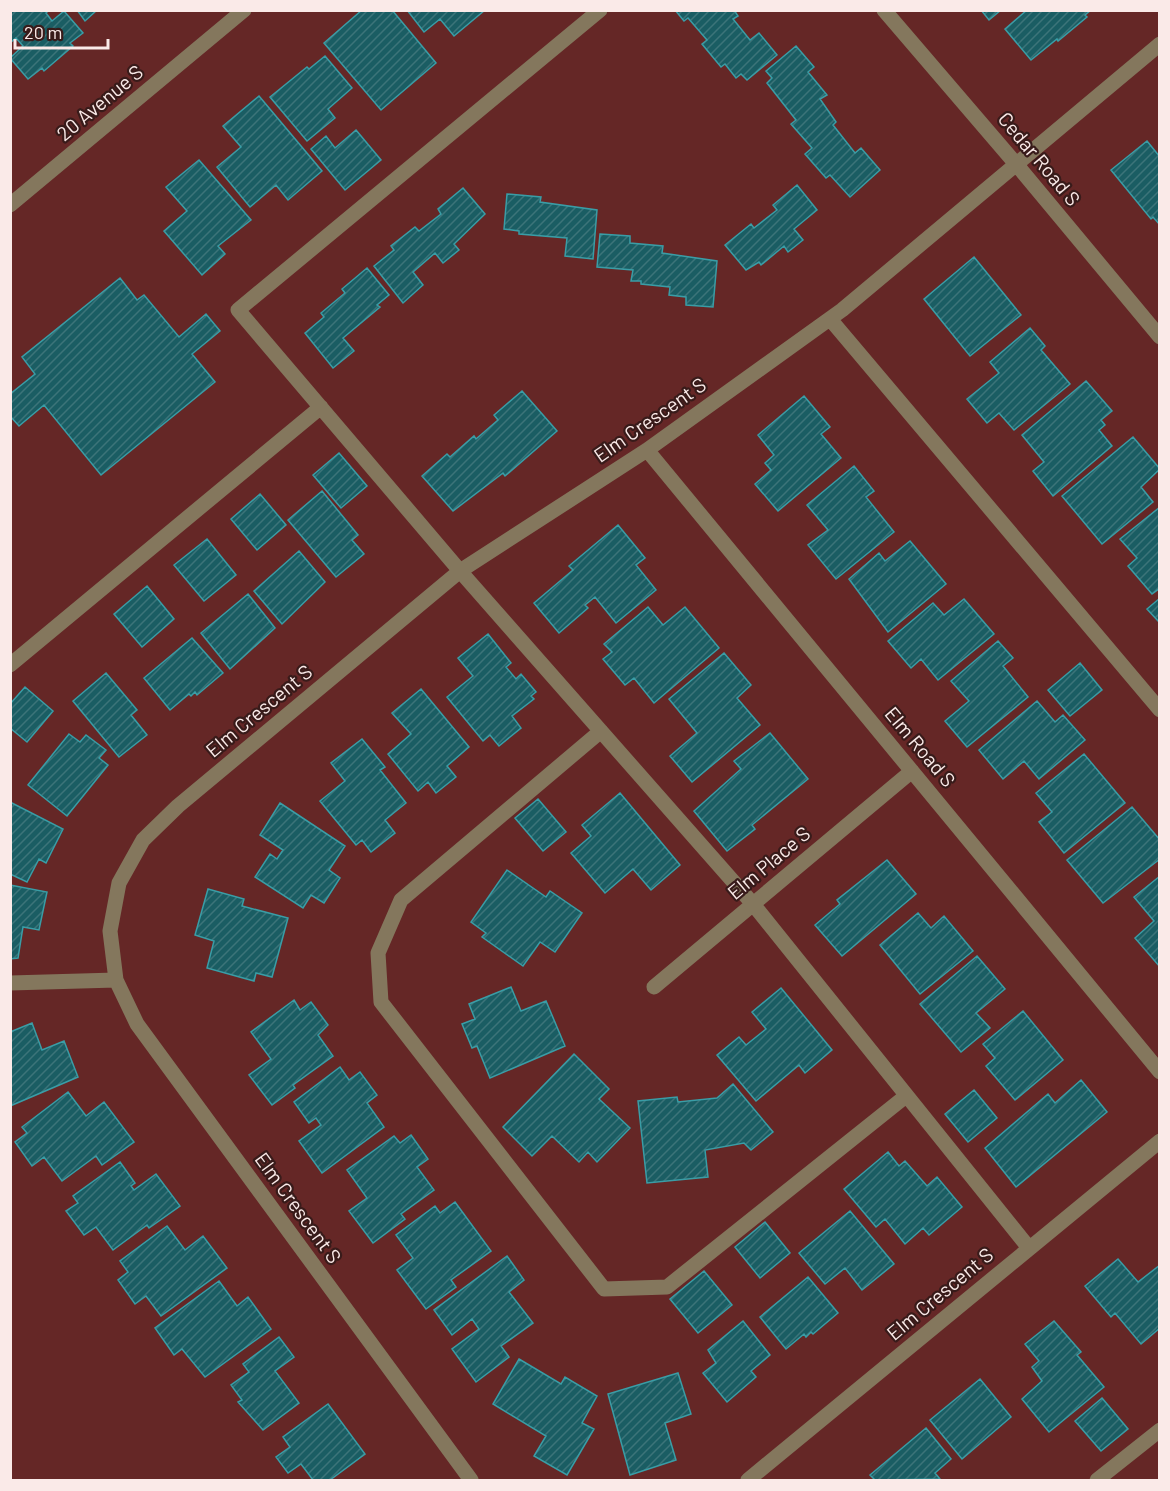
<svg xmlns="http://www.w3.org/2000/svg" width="1170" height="1491" font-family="Barlow,sans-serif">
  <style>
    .building { fill: url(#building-hatch); stroke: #3a9da6; stroke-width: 1.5 }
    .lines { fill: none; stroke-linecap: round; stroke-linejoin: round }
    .minor { stroke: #84775d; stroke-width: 15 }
    .labels { text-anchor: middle; stroke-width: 4.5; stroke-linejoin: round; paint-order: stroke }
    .street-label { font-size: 20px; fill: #faeae8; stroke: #381b1a }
  </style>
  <defs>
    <pattern id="building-hatch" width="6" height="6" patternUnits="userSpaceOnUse" patternTransform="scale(1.5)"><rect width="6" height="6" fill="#1a5d63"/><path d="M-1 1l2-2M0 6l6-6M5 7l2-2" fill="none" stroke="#3c7479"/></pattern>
  </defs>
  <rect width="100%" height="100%" fill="#652726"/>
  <path class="building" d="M10 10H49L46 13 52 21 64 11 83 33 70 43 73 46 44 71 42 68 28 79 10 58 23 46 16 38 10 43Z
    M77 10H97L85 21Z
    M362 10H392L436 63 381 110 324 43Z
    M407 10H485L454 36 440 19 424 32Z
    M675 10H734L738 16 733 19 750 40 759 33 777 55 747 80 741 74 736 78 725 64 721 67 702 44 707 40 688 18 684 21Z
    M981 10H1001L989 20Z
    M1027 10H1091L1085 15 1087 17 1058 41 1057 39 1031 60 1005 29Z
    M796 46 814 67 808 72 827 95 820 99 836 122 833 125 855 153 861 148 880 170 850 197 830 175 826 178 805 154 812 148 791 124 796 120 767 83 772 78 766 71Z
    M325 56 352 88 328 109 335 118 307 141 270 97 307 67 309 69Z
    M259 96 322 171 288 200 276 185 250 207 217 167 241 147 223 126Z
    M356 130 381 160 345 190 311 149 326 136 335 148Z
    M1147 141 1160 157V225L1153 217 1151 219 1111 170Z
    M199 160 251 220 218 246 225 254 202 275 164 231 187 211 166 187Z
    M797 185 817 210 794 229 803 240 788 252 784 246 761 265 759 262 746 270 725 245 751 224 754 228 777 210 773 205Z
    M463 188 485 214 454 244 459 250 443 263 435 253 413 272 423 285 403 303 374 266 394 250 391 246 415 227 419 231 441 214 438 209Z
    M507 194 541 197 540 202 597 210 593 259 565 256 567 238 519 234V231L504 229Z
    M600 234 630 236V243L663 246 662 253 717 261 713 307 686 305V297L669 295 670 287 641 284V281H631L633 270 597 267Z
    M974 257 1021 315 970 356 924 299Z
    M367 268 389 295 377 305 380 307 343 338 354 351 333 368 305 333 324 317 321 313 345 293 342 289Z
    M120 278 137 300 144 295 179 337 206 314 220 331 192 354 215 382 101 475 44 405 19 426 10 416V394L35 374 22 357Z
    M1030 328 1045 346 1041 350 1070 384 1014 430 999 413 987 423 967 399 999 373 990 362Z
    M1086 381 1112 411 1101 420 1105 425 1099 430 1112 446 1053 496 1033 471 1044 462 1022 435Z
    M522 391 557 431 505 476 503 473 453 511 422 476 447 454 450 457 474 436 476 439 498 420 494 415Z
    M804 396 830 427 821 434 841 458 778 511 755 484 771 470 765 463 774 455 758 435Z
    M1133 437 1160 469 1141 487 1153 502 1102 544 1062 496Z
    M339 453 367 486 341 508 313 475Z
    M854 466 874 491 866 497 894 532 836 579 808 545 828 530 807 505Z
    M322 491 358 535 352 540 364 554 336 577 288 520Z
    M260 494 286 525 257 550 231 519Z
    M1160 507V588L1152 594 1128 566 1137 558 1120 539Z
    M618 525 645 558 636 565 656 590 616 623 595 597 585 605 588 608 559 633 534 603 573 570 569 566Z
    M207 539 236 575 204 601 174 565Z
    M910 541 946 584 888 632 849 579 879 553 885 561Z
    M299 551 325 582 282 624 254 591Z
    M147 586 174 619 142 647 114 614Z
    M248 594 275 628 230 669 201 633Z
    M1160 598V623L1147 609Z
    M964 599 994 634 938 680 921 659 911 668 888 641 933 603 944 615Z
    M648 607 663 625 685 607 719 648 654 703 634 678 625 685 603 659 612 652 604 644Z
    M488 634 511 663 506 667 516 679 521 674 536 692 531 696 534 699 512 716 521 728 499 746 490 735 483 741 447 697 473 676 458 658Z
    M192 638 223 673 197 695 195 692 191 696 189 694 170 710 144 678Z
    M998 641 1013 658 1003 666 1028 697 967 747 945 721 969 701 951 681Z
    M724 653 751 685 737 698 760 725 692 782 670 756 697 733 669 699Z
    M1080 663 1102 690 1070 716 1048 690Z
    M106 673 137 710 131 715 147 735 119 757 73 701Z
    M25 687 53 711 27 742 10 728V704Z
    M421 689 469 747 447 766 456 777 436 793 428 782 418 791 388 754 411 734 392 713Z
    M1037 701 1055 722 1063 715 1085 740 1039 779 1024 761 1003 779 979 750Z
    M770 733 808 779 752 825 755 829 727 851 694 811 741 769 734 761Z
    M69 734 80 742 86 735 106 750 99 758 108 765 67 816 28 785Z
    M362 739 385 767 380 770 406 803 385 820 395 833 371 852 362 840 356 845 320 801 345 781 331 763Z
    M1084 754 1125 803 1064 853 1039 822 1052 812 1036 793Z
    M620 793 680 865 651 890 633 869 605 893 571 853 591 836 582 825Z
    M538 799 566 832 543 851 515 818Z
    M10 802 63 829 46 863 39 859 27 882 10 874Z
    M280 803 345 846 329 870 340 878 324 903 311 895 303 908 255 877 270 854 277 859 283 850 260 835Z
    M1132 807 1160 840V859L1103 903 1067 860Z
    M887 860 916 894 842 956 815 925 840 904 837 900Z
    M507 870 546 897 550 891 582 913 555 952 540 942 523 966 482 937 486 933 471 922Z
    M1160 876V967L1135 938 1154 921 1134 897Z
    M10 885 47 892 39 930 23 927 18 958 10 959Z
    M208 889 244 899 242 906 288 918 272 977 256 973 254 981 207 968 214 941 195 935Z
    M918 913 931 928 944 916 973 951 920 994 880 945Z
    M977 956 1005 989 976 1013 990 1028 961 1052 920 1004Z
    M511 987 521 1011 546 1001 565 1046 490 1078 477 1046 472 1048 462 1024 475 1019 469 1004Z
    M781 988 832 1050 805 1073 799 1065 756 1101 717 1055 739 1037 746 1045 766 1029 752 1012Z
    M294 1000 300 1010 311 1002 328 1025 318 1035 333 1056 293 1085 295 1088 272 1105 249 1075 271 1059 251 1032Z
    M1023 1011 1063 1060 1015 1100 986 1066 995 1058 983 1044Z
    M32 1023 42 1050 64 1041 78 1077 10 1106V1032Z
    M574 1054 609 1089 599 1099 630 1128 597 1162 588 1152 579 1162 552 1136 532 1156 503 1127Z
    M340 1067 349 1080 360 1072 377 1095 367 1103 384 1127 322 1173 299 1141 321 1125 316 1118 309 1123 294 1102Z
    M1081 1080 1107 1112 1016 1187 985 1148 1048 1094 1055 1103Z
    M733 1084 773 1132 751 1150 744 1143 705 1150 708 1177 647 1183 638 1101 677 1097 678 1102 717 1098Z
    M974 1090 997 1118 968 1142 945 1114Z
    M68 1092 86 1116 104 1102 134 1142 102 1165 96 1156 62 1181 44 1157 32 1166 15 1142 27 1133 22 1127Z
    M411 1135 428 1159 417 1167 434 1190 401 1214 405 1219 373 1243 349 1211 367 1198 347 1170 394 1136 400 1143Z
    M888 1152 899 1166 905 1161 927 1186 937 1177 962 1207 929 1235 923 1228 905 1244 885 1219 876 1227 844 1189Z
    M120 1162 135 1183 131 1186 134 1190 156 1174 180 1206 149 1228 147 1225 113 1250 96 1227 84 1235 66 1211 78 1203 73 1196Z
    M455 1202 491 1251 451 1280 456 1287 426 1309 397 1270 413 1258 396 1235 435 1206 440 1213Z
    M850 1211 894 1264 862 1290 845 1268 825 1284 799 1253Z
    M765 1222 790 1253 760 1278 735 1247Z
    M167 1226 185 1250 203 1236 227 1268 161 1316 146 1296 135 1304 118 1280 128 1272 120 1261Z
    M507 1256 524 1280 509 1292 533 1323 501 1346 509 1357 476 1382 452 1349 479 1329 472 1319 452 1335 434 1310Z
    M1118 1259 1138 1282 1160 1265V1328L1141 1344 1115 1313 1111 1317 1085 1286Z
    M704 1271 732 1305 698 1333 670 1299Z
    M808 1277 838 1313 813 1334 811 1332 806 1337 804 1334 786 1349 760 1317Z
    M219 1281 237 1306 248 1297 271 1329 205 1377 182 1349 174 1355 155 1328Z
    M743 1321 770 1355 751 1371 756 1377 727 1402 703 1373 716 1363 708 1350Z
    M1054 1321 1081 1352 1077 1355 1104 1387 1049 1432 1022 1399 1042 1381 1032 1367 1039 1361 1025 1344Z
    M279 1337 294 1357 275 1371 299 1403 263 1430 238 1402 242 1400 231 1385 249 1372 243 1364Z
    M519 1359 561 1384 565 1377 597 1396 582 1423 594 1429 567 1475 534 1456 546 1436 493 1404Z
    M678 1373 691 1414 665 1423 676 1460 630 1475 608 1394Z
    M980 1379 1011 1417 962 1459 930 1420Z
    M1102 1398 1128 1429 1101 1451 1075 1421Z
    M328 1404 365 1454 330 1480H313L301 1464 288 1473 276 1457 290 1447 283 1437Z
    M926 1428 951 1459 935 1473 940 1479 875 1480 870 1475Z"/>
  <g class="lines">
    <path class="minor" d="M600 10 238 310 460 571 753 904 1029 1248
      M884 10 1016 164 1160 337
      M10 205 244 10
      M830 319 1160 710
      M647 450 1160 1072
      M10 665 321 407
      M601 731 401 900 378 953 381 1002 604 1289 667 1287 906 1096
      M10 983 116 980
      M654 987 912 771
      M471 1480 137 1024 116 980 110 931 119 883 143 840 178 806 460 571 647 450 842 310 1160 44
      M748 1480 1160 1141
      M1097 1480 1160 1430"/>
  </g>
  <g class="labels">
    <g class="street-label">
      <text transform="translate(100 103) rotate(-40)" y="7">20 Avenue S</text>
      <text transform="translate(1039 159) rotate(50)" y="7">Cedar Road S</text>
      <text transform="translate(650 420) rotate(-35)" y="7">Elm Crescent S</text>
      <text transform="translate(259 711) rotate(-40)" y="7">Elm Crescent S</text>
      <text transform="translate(920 747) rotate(50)" y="7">Elm Road S</text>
      <text transform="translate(769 863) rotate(-40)" y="7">Elm Place S</text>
      <text transform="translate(298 1208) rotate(54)" y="7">Elm Crescent S</text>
      <text transform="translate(940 1294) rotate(-40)" y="7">Elm Crescent S</text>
    </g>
  </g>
  <rect width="1170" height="1491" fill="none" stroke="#faeae8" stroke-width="24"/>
  <path d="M15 39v9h93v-9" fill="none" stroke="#faeae8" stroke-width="3"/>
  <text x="24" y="39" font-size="18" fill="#faeae8" stroke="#381b1a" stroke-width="4.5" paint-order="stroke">20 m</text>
</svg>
